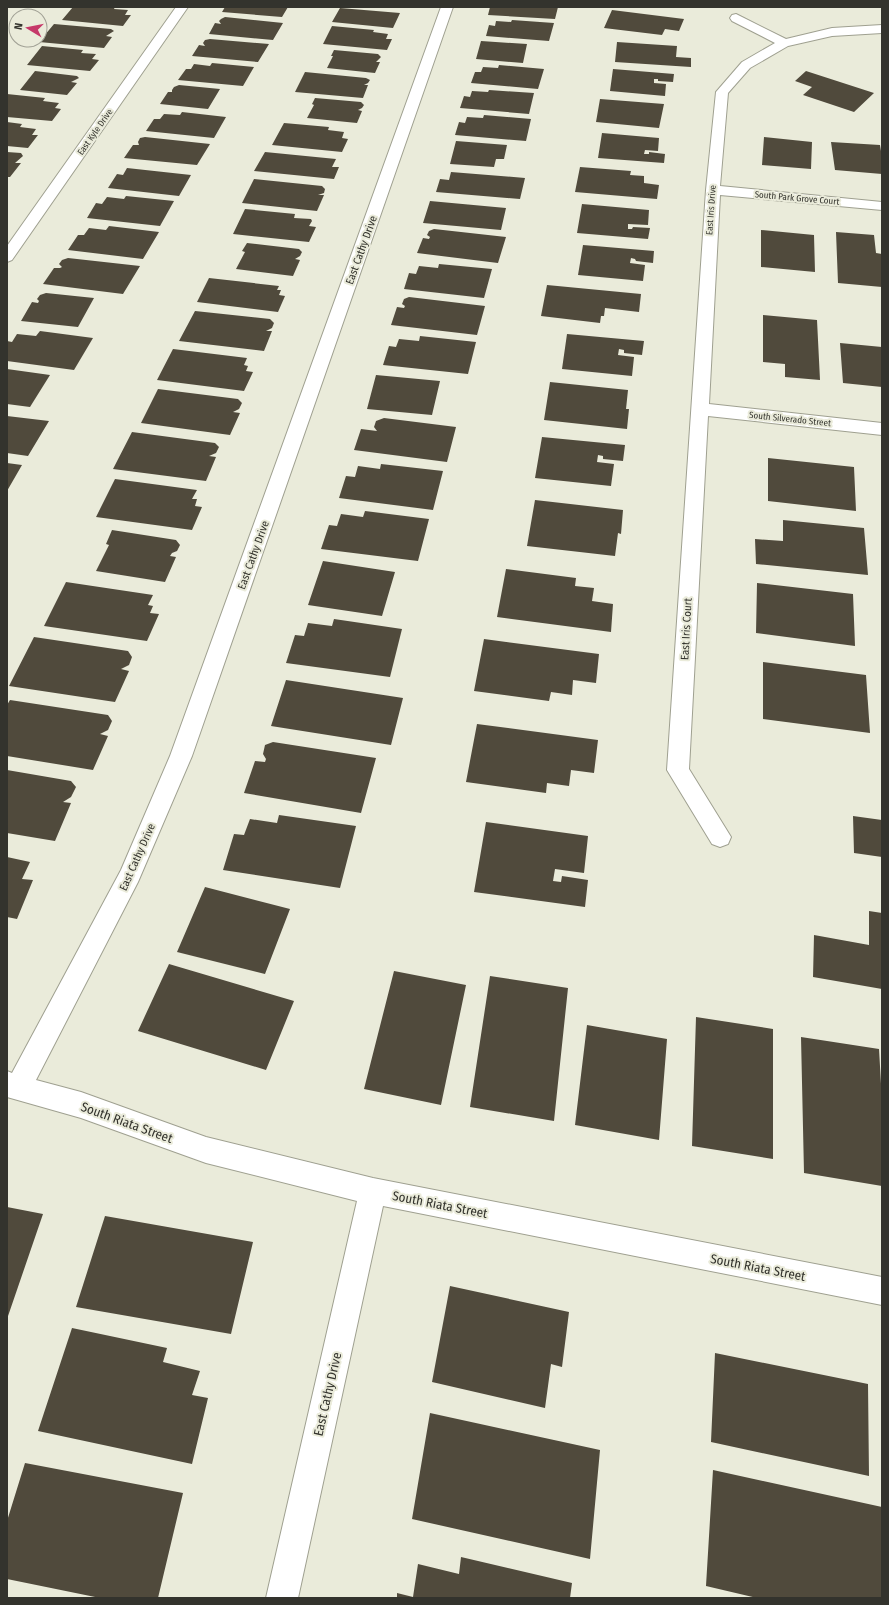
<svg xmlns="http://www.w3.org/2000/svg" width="889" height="1605" font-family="'Fira Sans Condensed',sans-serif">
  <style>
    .building { fill: #504a3c }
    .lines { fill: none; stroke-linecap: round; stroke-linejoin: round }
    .minor-casing { stroke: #9fa090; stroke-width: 2 }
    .minor { fill: #fff; fill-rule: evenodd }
    .labels { text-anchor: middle; stroke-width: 4; stroke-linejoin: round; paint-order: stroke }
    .far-street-label { font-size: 9px; fill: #33332d; stroke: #eaebda }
    .street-label { font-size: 11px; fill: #33332d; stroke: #eaebda }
    .near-street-label { font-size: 13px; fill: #33332d; stroke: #eaebda }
  </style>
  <rect width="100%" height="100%" fill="#eaebda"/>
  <path class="building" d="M73 7H115L114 9 128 10 125 15H131L123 26 62 20Z
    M225 7H288L282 17 222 12Z
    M490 7H558L555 19 488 15Z
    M340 8 400 13 393 28 332 22Z
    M612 10 684 19 679 31 665 29 662 35 604 28Z
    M225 17 283 23 273 40 209 34 215 23 221 24 219 21 221 19Z
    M512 20 554 23 549 41 486 36 489 25 495 26 496 21 511 22Z
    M54 24 111 29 114 31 106 36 112 37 104 48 39 42Z
    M332 26 374 30 373 32 388 34 386 39H392L387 50 323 44Z
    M210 39 269 44 258 62 192 56 199 45 205 46 203 43 205 40Z
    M481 41 527 44 523 63 476 59Z
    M617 42 677 46 676 57 691 58V67L615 62Z
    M42 46 83 50 81 53 96 54 92 59 99 60 90 71 27 65Z
    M334 50 378 54 381 57 376 62H380L375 73 327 68 333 56H331Z
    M212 63 254 67 243 86 178 80 186 69H191L194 64 210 66Z
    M499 65 544 69 538 89 471 83 475 72H481L483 67 498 68Z
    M613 69 674 74 673 82 658 81V79H654V83L666 84 665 96 610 91Z
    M35 71 77 76 79 78 71 82 77 83 67 95 20 90Z
    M806 71 874 93 854 112 803 95 812 87 795 81Z
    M305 72 366 78 370 80 368 83 364 85H368L363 98 295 92Z
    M179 85 220 89 208 109 160 104 168 92H172V90L174 87Z
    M489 90 534 93 529 114 460 108 464 96 470 97 472 91 488 92Z
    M7 94 45 98 43 101 59 103 55 108 61 109 52 121 7 117Z
    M315 98 361 102 364 105 362 108 358 110 362 111 357 123 307 118 314 105 312 104Z
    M600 99 664 104 659 128 596 122Z
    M182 112 226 117 214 138 146 131 154 119H160L164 114 180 115Z
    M484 115 531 119 526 141 455 135 459 122 465 123 467 117 483 118Z
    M7 122 22 124 20 127 36 129 32 135H38L28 148 7 146Z
    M284 123 329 127 328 130 344 132 342 138 348 139 342 152 272 145Z
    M602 133 659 138 658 151 645 150 644 154H649V152L665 154 664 163 598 158Z
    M145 137 210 144 197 165 124 158 133 145H139L138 142 140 138Z
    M764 137 812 142 811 169 762 165Z
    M456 141 507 145 504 159H496L494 167 450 164Z
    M831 142 880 145 882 157V174L835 170Z
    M7 152 21 153 23 156 15 163H21L10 177H7Z
    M265 152 336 159 332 167H339L334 179 254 171Z
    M580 167 631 171 630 175 644 176V183L659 185 657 199 575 192Z
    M127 168 191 175 179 196 108 188 117 174 123 175Z
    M451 172 525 178 520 199 436 192 440 179 449 180Z
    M254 179 322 186 325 189 324 193 318 195H324L317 211 242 203Z
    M126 196 174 201 160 226 87 218 96 203 102 204 107 197 124 199Z
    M430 201 506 208 501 230 423 223Z
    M582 204 649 210 648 225 628 224V229H632L633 227 650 228 648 239 577 233Z
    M245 209 295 214 294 218 311 219 312 221 309 226 316 227 309 242 233 234Z
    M109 226 159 232 143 259 68 250 78 235H84L89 228 106 230Z
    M434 229 506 237 498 263 417 253 423 238 429 239 430 237 427 235 429 231Z
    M761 230 814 235 815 272 761 267Z
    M836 232 874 235 876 253 882 254V287L838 283Z
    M247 243 299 249 302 252 300 256 295 259 300 260 293 276 236 269 245 252 242 251Z
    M583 245 654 251 653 263 636 261 635 259 631 258 630 263 645 265 643 281 578 275Z
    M68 258 140 266 123 294 43 284 54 268H60L62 267 59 264 62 260Z
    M439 264 492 269 484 298 404 289 409 273 416 274 419 266 438 268Z
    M209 278 279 286 277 290H281L279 295 285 296 278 312 197 302Z
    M547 285 641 294 639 312 605 308 604 316H601L600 323 541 316Z
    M46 293 94 298 78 327 21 321 32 302 38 303 39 301 37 299 40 295Z
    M409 297 485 306 477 335 391 325 397 307 404 308 405 306 402 304 404 299Z
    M195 311 270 319 274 323 272 328 266 331H272L264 351 179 341Z
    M763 315 817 320 820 380 785 377V364L763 362Z
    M40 331 93 338 74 370 7 361V341L12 342 17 334 36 336Z
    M567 334 644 341 642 355 624 353V350L619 349 618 355 634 357 632 376 562 369Z
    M420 336 476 342 468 374 383 365 389 346 396 347 399 339 419 341Z
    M840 343 882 347V387L843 383Z
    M173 349 247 358 244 365 248 366 246 371 253 372 244 391 157 380Z
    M7 369 50 375 30 407 7 404Z
    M376 375 440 381 432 415 367 409Z
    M550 382 628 390 626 409H629L627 429 544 420Z
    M158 389 238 399 242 403 239 409 233 412 240 413 230 435 141 423Z
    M7 416 49 421 28 456 7 453Z
    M384 418 456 427 447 462 354 450 361 429 377 431 374 427 376 421Z
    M132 432 215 443 219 447 216 453 209 456 216 457 206 481 113 469Z
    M542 437 625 445 623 461 603 459V456L598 455 597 462 614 464 611 486 535 478Z
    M768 458 854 467 856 511 768 501Z
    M7 463 22 465 7 491Z
    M381 464 443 471 433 510 339 498 346 476 355 477 358 466 380 469Z
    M115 479 197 490 192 499H197L195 506 202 507 192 530 96 517Z
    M535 500 623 510 621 534 618 533 615 556 527 546Z
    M365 511 429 519 418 561 321 549 329 525 337 526 341 514 363 517Z
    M783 520 864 528 868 575 756 564 755 539 783 541Z
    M112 530 176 540 180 545 177 551 172 553 170 556 176 557 165 582 96 571 109 545 106 544Z
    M323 561 395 572 382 616 308 605Z
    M506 569 576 578 575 586 594 588 592 601 613 604 611 632 497 617Z
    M66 582 153 595 148 605 153 606 150 613 159 614 147 641 44 626Z
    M757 583 853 594 855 646 756 633Z
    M334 619 402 629 390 677 286 663 295 635 304 636 308 623 332 626Z
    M34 637 128 651 132 657 129 665 121 669 129 671 115 702 9 686Z
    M484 639 599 654 596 683 573 680 572 695 551 692 549 701 474 691Z
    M763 662 866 675 870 733 763 719Z
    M286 680 403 698 391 745 271 726Z
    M10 700 108 715 112 721 108 730 100 734 108 736 93 770 7 756V705Z
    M477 724 598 740 594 773 571 770 569 786 547 783 546 793 466 782Z
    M273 742 376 758 361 813 244 793 255 761 265 762 266 759 263 754 265 745Z
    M7 770 71 781 76 787 71 797 63 802 71 803 55 841 7 833Z
    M279 815 356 826 340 888 223 870 234 834 244 835 250 819 277 823Z
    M853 816 882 820V857L854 853Z
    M486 822 588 836 584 873 555 869 553 881 561 882 562 876 588 880 585 907 474 892Z
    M7 857 30 862 22 879 33 880 17 919 7 917Z
    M205 887 290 909 265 974 177 952Z
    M869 911 882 913V989L813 977 814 935 869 945Z
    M169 964 294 1001 266 1070 138 1031Z
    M394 971 466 985 441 1105 364 1089Z
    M490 976 568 988 554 1121 470 1107Z
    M696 1017 773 1029V1159L692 1146Z
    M587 1025 667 1039 659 1140 575 1125Z
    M801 1037 879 1049 882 1101V1186L804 1173Z
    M7 1207 43 1214 7 1319Z
    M105 1216 253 1242 231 1334 76 1307Z
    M450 1286 569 1312 562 1367 551 1364 545 1408 432 1382Z
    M72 1328 167 1348 163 1362 200 1371 192 1395 208 1398 192 1464 38 1431Z
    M715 1353 868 1384 869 1476 711 1442Z
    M430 1413 600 1450 590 1559 412 1519Z
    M25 1463 183 1493 158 1598H100L7 1579V1521Z
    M713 1470 882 1507V1598H757L706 1586Z
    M461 1557 572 1583 570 1598H397V1593L413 1597 418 1564 459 1574Z"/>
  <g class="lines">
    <defs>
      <path id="minor" d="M176 7H188L12 260 7 262V246Z
        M441 7H453L192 756 138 882 36 1080 81 1092 206 1137 373 1178 882 1277V1305L383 1206 298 1598H266L357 1201 206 1163 81 1118 7 1097V1071L12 1073 121 870 170 756Z
        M736 14 786 39 832 28 882 25V33L832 36 788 46 750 68 728 93 720 186 882 202V210L720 195 709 404 882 423V435L708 416 689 769 731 837 728 844 720 847 712 844 667 770 706 190 716 92 742 62 775 43 732 21 730 18 732 15Z"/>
    </defs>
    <use href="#minor" class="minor-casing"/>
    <use href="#minor" class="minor"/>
  </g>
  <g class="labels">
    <g class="far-street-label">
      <text transform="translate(95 132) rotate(-55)" y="3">East Kyle Drive</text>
      <text transform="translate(797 198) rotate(5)" y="3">South Park Grove Court</text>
      <text transform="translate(711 210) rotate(-86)" y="3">East Iris Drive</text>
      <text transform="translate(790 419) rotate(6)" y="3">South Silverado Street</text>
    </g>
    <g class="street-label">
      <text transform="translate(361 250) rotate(-70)" y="4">East Cathy Drive</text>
      <text transform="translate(253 555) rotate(-70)" y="4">East Cathy Drive</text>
      <text transform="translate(686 629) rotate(-87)" y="4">East Iris Court</text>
      <text transform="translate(137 857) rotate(-66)" y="4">East Cathy Drive</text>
    </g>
    <g class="near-street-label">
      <text transform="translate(127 1122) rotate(20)" y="5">South Riata Street</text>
      <text transform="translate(440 1204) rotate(11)" y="5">South Riata Street</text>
      <text transform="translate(758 1267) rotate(11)" y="5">South Riata Street</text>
      <text transform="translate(327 1394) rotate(-77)" y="5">East Cathy Drive</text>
    </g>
  </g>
  <rect width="889" height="1605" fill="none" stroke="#33332d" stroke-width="16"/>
  <g transform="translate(28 28) rotate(280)"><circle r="19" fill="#eaebda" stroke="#a1a195"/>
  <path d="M0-3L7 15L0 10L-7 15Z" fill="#c63969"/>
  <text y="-6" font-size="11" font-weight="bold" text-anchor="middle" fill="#33332d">N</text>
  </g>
</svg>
